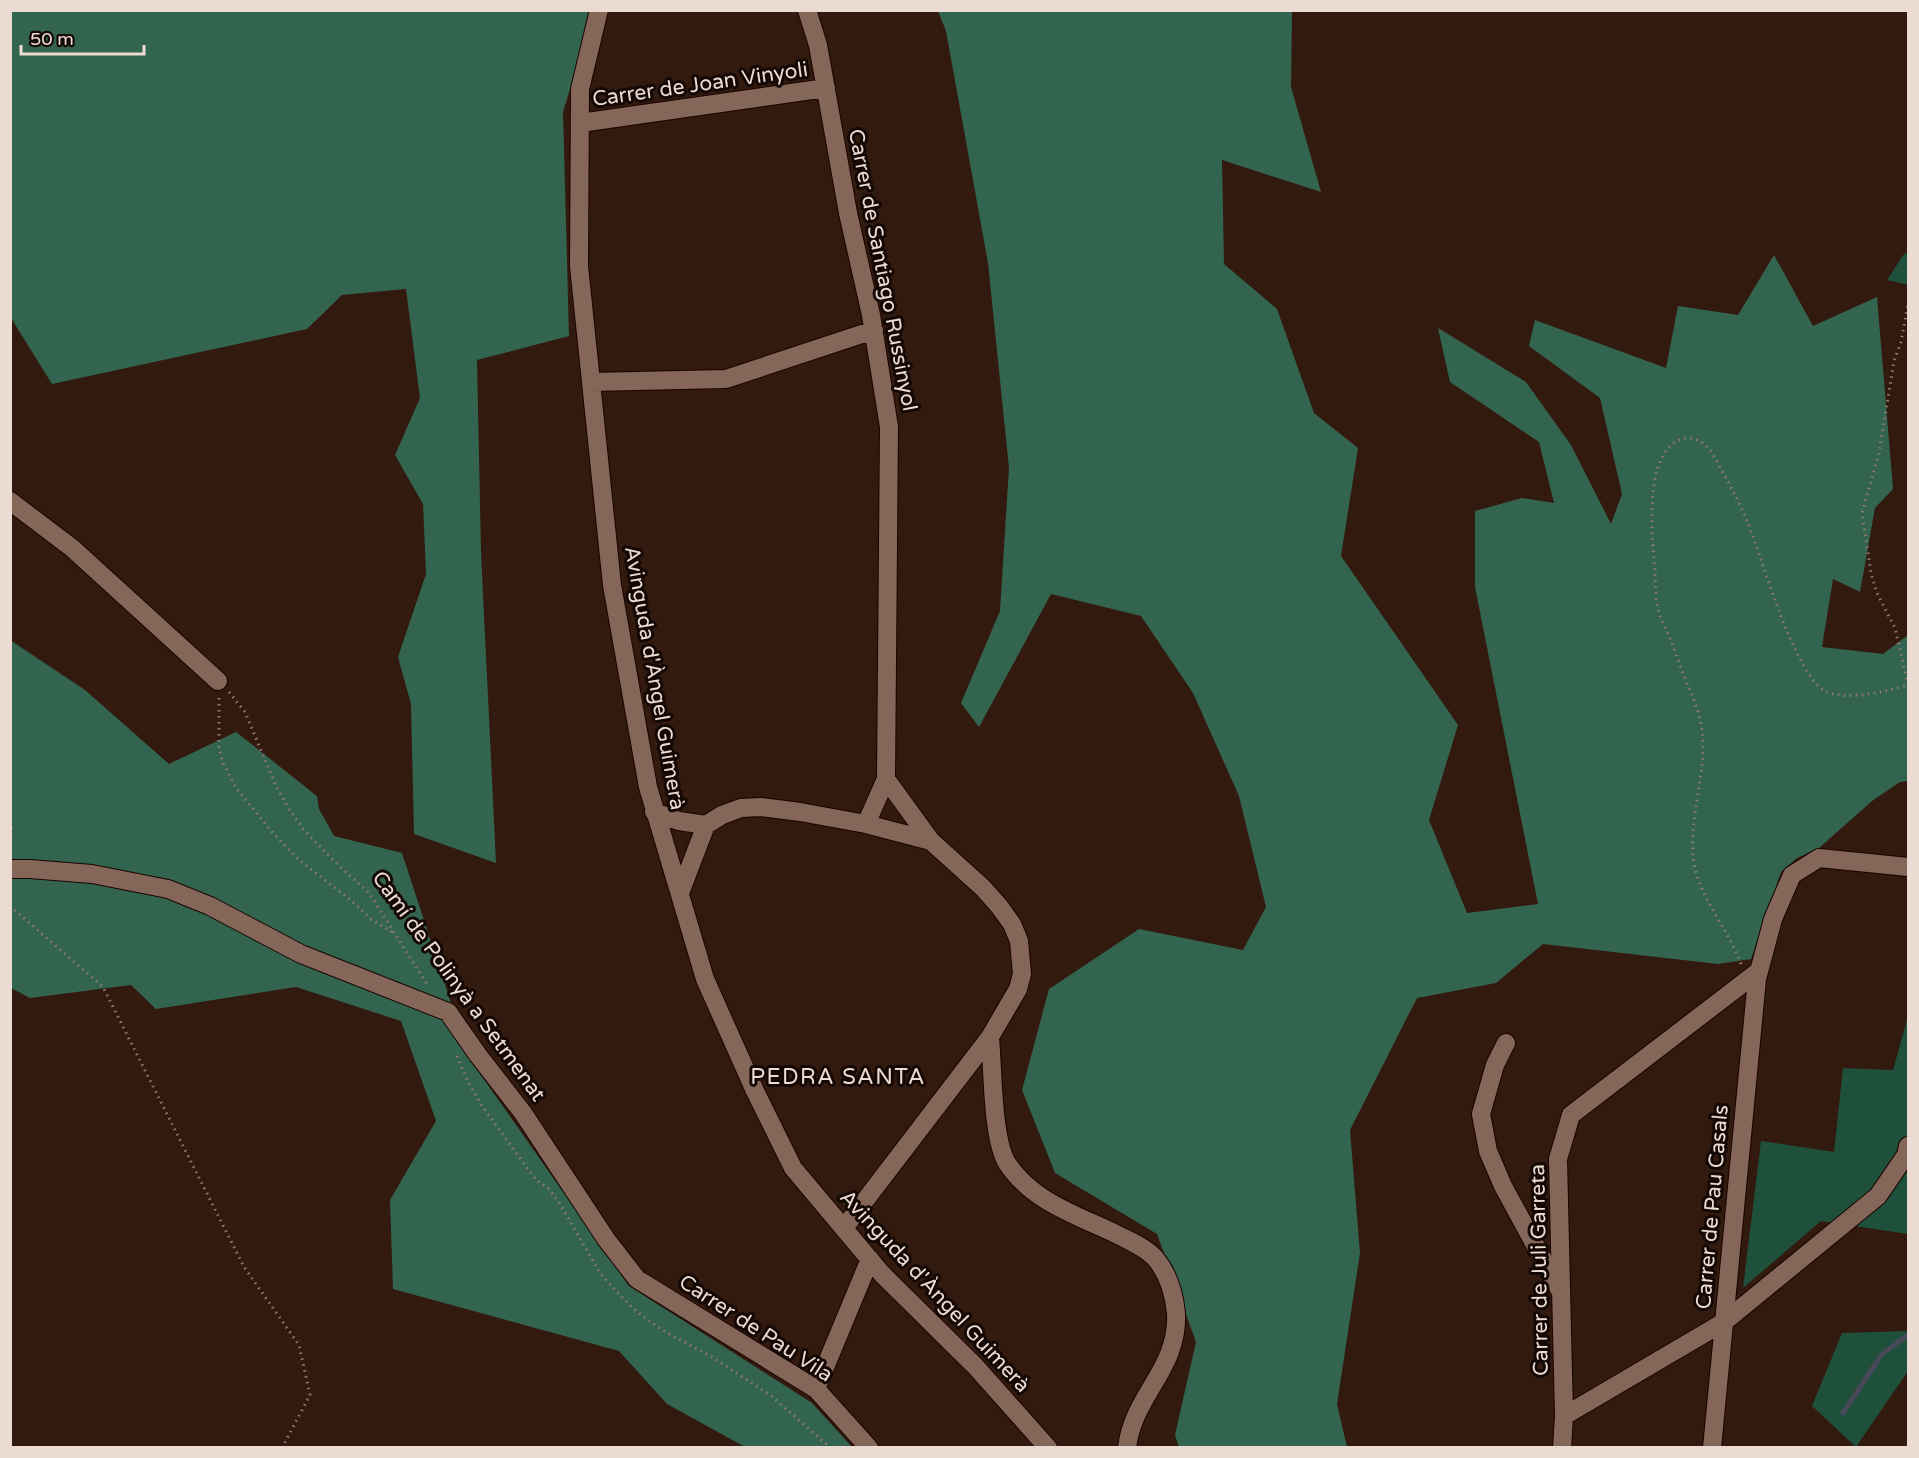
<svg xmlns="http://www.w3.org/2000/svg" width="1919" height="1458" font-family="'Varela Round',sans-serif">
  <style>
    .green { fill: #1e503b }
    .forest { fill: #33644f }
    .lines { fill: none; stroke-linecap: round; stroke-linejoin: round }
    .stream { stroke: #474858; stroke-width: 5 }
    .minor-casing { stroke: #190400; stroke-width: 20 }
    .path { stroke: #8f7a70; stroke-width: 3; stroke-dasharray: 1.5 4.5; stroke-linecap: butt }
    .minor { stroke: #85675a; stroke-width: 18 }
    .labels { text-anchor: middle; stroke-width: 6; stroke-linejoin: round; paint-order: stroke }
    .street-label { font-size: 21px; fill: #ecdbd3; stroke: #130804 }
    .neighbourhood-label { font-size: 22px; letter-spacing: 1.5px; fill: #ecdbd3; stroke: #130804 }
  </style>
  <rect width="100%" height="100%" fill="#331a0f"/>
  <path class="green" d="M1908 253V285L1887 280 1904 254Z
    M1908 1016V1234L1821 1221 1743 1288 1761 1141 1834 1152 1843 1068 1893 1070Z
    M1908 1331V1371L1856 1447 1812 1406 1842 1333Z"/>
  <path class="forest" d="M11 11H594L563 112 569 336 477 360 481 552 496 863 414 834 411 704 398 657 426 574 423 504 395 455 420 398 406 289 342 295 307 329 52 384 11 318Z
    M938 11H1292L1291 87 1321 192 1222 160 1224 264 1277 309 1314 413 1358 448 1341 556 1458 725 1429 820 1467 913 1538 904 1475 587V511L1522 498 1554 503 1539 442 1450 382 1438 328 1526 382 1571 445 1611 524 1622 494 1600 398 1529 346 1535 320 1666 368 1678 306 1738 315 1774 255 1813 326 1877 297 1893 489 1875 508 1860 592 1833 579 1822 647 1883 654 1908 635V781L1900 782 1872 801 1819 848 1797 858 1781 872 1751 959 1718 964 1543 944 1496 983 1417 998 1350 1130 1360 1253 1337 1404 1347 1447H1179L1175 1435 1196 1342 1157 1234 1055 1173 1022 1090 1049 989 1139 929 1243 950 1266 907 1239 796 1193 693 1141 616 1051 594 979 727 961 703 1000 611 1009 468 988 263 946 31Z
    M10 640 85 690 169 764 236 732 317 796 319 809 334 836 402 853 469 1058 629 1286 812 1403 852 1447H745L667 1404 619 1351 393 1289 390 1200 436 1121 401 1021 296 987 156 1009 131 985 30 998 11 988Z"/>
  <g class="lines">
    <path class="stream" d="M1843 1413 1882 1354 1908 1335"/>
    <defs>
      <path id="minor" d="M599 10 580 89 579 266 612 585 648 787 705 979 755 1091 793 1168 882 1274 975 1366 1048 1448
        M807 10 818 45 848 213 871 315 889 427 886 779 866 824
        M580 123 826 88
        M591 382 726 379 874 330
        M10 501 72 548 218 681
        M654 812 679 821 706 825
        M10 869H30L92 874 168 889 210 906 301 954 448 1012 478 1055 523 1113 606 1239 637 1279 816 1389 869 1448
        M680 893 706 825 722 815 741 808 761 807 800 812 866 824 931 841
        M990 1037C993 1069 992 1138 1007 1163 1033 1203 1080 1216 1120 1236 1132 1242 1146 1248 1155 1258 1168 1273 1174 1293 1176 1313 1179 1369 1133 1395 1127 1448
        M1506 1043 1495 1065 1481 1114 1488 1151 1503 1186 1559 1289
        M844 1228 990 1037 1018 989 1022 974 1019 941 1012 924 999 906 983 888 931 841 886 779
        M816 1389 870 1259
        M1564 1416 1724 1322 1878 1196 1906 1155 1908 1146
        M1562 1448 1564 1416 1558 1159 1571 1115 1759 971
        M1712 1448 1757 979 1773 919 1792 875 1819 858 1908 867"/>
    </defs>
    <use href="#minor" class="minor-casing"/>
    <path class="path" d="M1908 685 1895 628 1877 593 1871 573 1862 513 1879 453 1894 361 1901 342 1908 304
      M229 692 245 712 276 786 289 809 304 830 336 863 369 893 428 986
      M219 698V748L223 763 236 788 273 833 299 860 352 901 372 920 392 932
      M10 822 12 831 10 842
      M10 906 103 987 244 1267 299 1345 310 1395 282 1448
      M1741 964C1730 934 1709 909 1698 879 1683 838 1704 786 1703 743 1703 719 1694 700 1685 678 1679 664 1675 650 1669 636 1666 629 1662 622 1660 615 1655 602 1656 588 1655 574 1653 542 1643 465 1674 443 1688 433 1704 440 1712 453 1725 476 1738 499 1748 523 1762 558 1795 678 1827 692 1847 701 1888 691 1908 685
      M457 1056 468 1082 482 1106 536 1180 549 1189 560 1204 600 1273 613 1288 635 1310 662 1330 712 1357 770 1395 831 1448"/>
    <use href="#minor" class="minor"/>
  </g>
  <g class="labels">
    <g class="street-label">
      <text transform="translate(700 84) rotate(-8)" y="7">Carrer de Joan Vinyoli</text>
      <text transform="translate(883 270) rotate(79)" y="7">Carrer de Santiago Russinyol</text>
      <text transform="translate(655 678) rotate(80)" y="7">Avinguda d'Àngel Guimerà</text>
      <text transform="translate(459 986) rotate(54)" y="7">Camí de Polinyà a Setmenat</text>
      <text transform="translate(1712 1207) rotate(-85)" y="7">Carrer de Pau Casals</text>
      <text transform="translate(1539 1270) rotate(-91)" y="7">Carrer de Juli Garreta</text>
      <text transform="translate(935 1291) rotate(47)" y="7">Avinguda d'Àngel Guimerà</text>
      <text transform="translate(756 1328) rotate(33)" y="7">Carrer de Pau Vila</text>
    </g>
    <g class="neighbourhood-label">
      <text x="838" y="1084">PEDRA SANTA</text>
    </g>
  </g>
  <rect width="1919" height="1458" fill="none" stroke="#ecdbd3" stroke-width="24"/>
  <path d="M21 45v9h123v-9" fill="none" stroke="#ecdbd3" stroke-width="3"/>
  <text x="30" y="45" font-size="18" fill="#ecdbd3" stroke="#130804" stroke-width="4.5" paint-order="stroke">50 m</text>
</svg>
